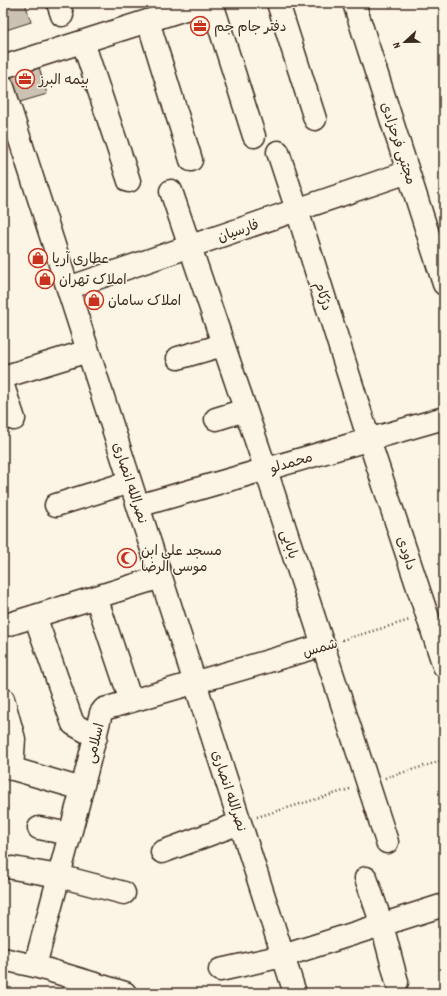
<svg xmlns="http://www.w3.org/2000/svg" width="447" height="996" font-family="Dekko,'Playpen Sans Arabic',sans-serif">
  <style>
    .building { fill: #ccc2b3; stroke: #3b2a1e }
    .lines { fill: none; stroke-linecap: round; stroke-linejoin: round }
    .minor-casing { stroke: #3b2a1e; stroke-width: 25 }
    .path { stroke: #3b2a1e; stroke-width: 2.5; stroke-dasharray: 1 3; stroke-linecap: butt }
    .minor { stroke: #fcf5e5; stroke-width: 22 }
    .labels { text-anchor: middle; stroke-width: 3; stroke-linejoin: round; paint-order: stroke }
    .poi-label { font-size: 14px; fill: #3b2a1e; stroke: #fcf5e5; text-anchor: start }
    .street-label { font-size: 14px; fill: #3b2a1e; stroke: #fcf5e5 }
  </style>
  <rect width="100%" height="100%" fill="#fcf5e5"/>
  <filter id="ink" filterUnits="userSpaceOnUse"><feTurbulence type="fractalNoise" baseFrequency=".025" numOctaves="2"/><feDisplacementMap in="SourceGraphic" scale="8" xChannelSelector="R" yChannelSelector="G"/><feConvolveMatrix kernelMatrix="1 2 1 2 8 2 1 2 1" color-interpolation-filters="sRGB"/></filter>
  <g filter="url(#ink)">
    <path class="building" d="M3 3H25L31 22 3 31Z
      M39 67 47 94 20 102 11 76Z"/>
    <g class="lines">
      <defs>
        <path id="minor" d="M58 3 62 15
          M212 3 254 136
          M278 3 315 119
          M354 3 444 284
          M148 21 191 160
          M83 42 129 181
          M3 67 204 3
          M3 87 295 993
          M278 152 297 210 369 440 444 666
          M171 191 266 470 387 842
          M68 288 408 172
          M178 358 223 345
          M3 377 88 351
          M3 386 14 419
          M216 419 245 410
          M56 505 130 482
          M138 506 444 418
          M96 597 131 701
          M35 616 73 724 96 737
          M3 626 161 577
          M3 699 14 739 12 769
          M3 766 82 789 101 713 104 709 324 645
          M39 828 70 834
          M162 852 240 823
          M13 868 59 876 124 893
          M366 878 382 925 397 982
          M3 959 35 966 125 993
          M35 966 82 789
          M220 970 283 956 444 905"/>
      </defs>
      <use href="#minor" class="minor-casing"/>
      <path class="path" d="M342 640 410 620
        M385 778 444 760
        M257 817 350 789"/>
      <use href="#minor" class="minor"/>
    </g>
  </g>
  <defs>
    <symbol id="office-ring" viewBox="-11 -11 22 22"><circle r="9.5" fill="#fcf5e5" stroke="#c8321e" stroke-width="1.5"/><path d="M-6-3h4V-5.5h4V-3h4V5H-6ZM-1-4.5V-3h2v-1.5ZM-6 0V1H6V0Z" fill="#c8321e"/></symbol>
    <symbol id="shop-ring" viewBox="-11 -11 22 22"><circle r="9.5" fill="#fcf5e5" stroke="#c8321e" stroke-width="1.5"/><path d="M-5-2.5h2.3a2.7 3.5 0 0 1 5.4 0H5L5.5 6h-11ZM-1.5-2.5h3a1.5 2.3 0 0 0-3 0Z" fill="#c8321e"/></symbol>
    <symbol id="mosque-ring" viewBox="-11 -11 22 22"><circle r="9.5" fill="#fcf5e5" stroke="#c8321e" stroke-width="1.5"/><path d="M3.5-4.9A6 6 0 1 0 3.5 4.9A5 5 0 1 1 3.5-4.9Z" fill="#c8321e"/></symbol>
  </defs>
  <g fill-rule="evenodd">
    <use href="#office-ring" x="189" y="15" width="22" height="22"/>
    <use href="#office-ring" x="14" y="68" width="22" height="22"/>
    <use href="#shop-ring" x="27" y="247" width="22" height="22"/>
    <use href="#shop-ring" x="34" y="268" width="22" height="22"/>
    <use href="#shop-ring" x="83" y="289" width="22" height="22"/>
    <use href="#mosque-ring" x="116" y="547" width="22" height="22"/>
  </g>
  <g class="labels">
    <g class="poi-label">
      <text x="214" y="31">دفتر جام جم</text>
      <text x="39" y="84">بیمه البرز</text>
      <text x="52" y="263">عطاری آریا</text>
      <text x="59" y="284">املاک تهران</text>
      <text x="108" y="305">املاک سامان</text>
      <text x="141" y="555">مسجد علی ابن<tspan x="141" dy="16">موسی الرضا</tspan></text>
    </g>
    <g class="street-label">
      <text transform="translate(399 143) rotate(72)" y="5">مجتبی فرحزادی</text>
      <text transform="translate(238 230) rotate(-19)" y="5">فارسیان</text>
      <text transform="translate(324 296) rotate(73)" y="5">دژکام</text>
      <text transform="translate(291 462) rotate(-16)" y="5">محمدلو</text>
      <text transform="translate(131 483) rotate(72)" y="5">نصرالله انصاری</text>
      <text transform="translate(290 544) rotate(72)" y="5">بابایی</text>
      <text transform="translate(407 553) rotate(71)" y="5">داودی</text>
      <text transform="translate(320 647) rotate(-16)" y="5">شمس</text>
      <text transform="translate(94 743) rotate(-76)" y="5">اسلامی</text>
      <text transform="translate(230 791) rotate(72)" y="5">نصرالله انصاری</text>
    </g>
  </g>
  <rect width="447" height="996" fill="none" stroke="#fcf5e5" stroke-width="16"/>
  <rect x="8" y="8" width="431" height="980" fill="none" stroke="#3b2a1e" stroke-width="1.5" filter="url(#ink)"/>
  <g transform="translate(405 42) rotate(248)" stroke="#fcf5e5" stroke-width="3" paint-order="stroke">
  <path d="M0-3L7 15L0 10L-7 15Z" fill="#3b2a1e"/>
  <text y="-6" font-size="11" font-weight="bold" text-anchor="middle" fill="#3b2a1e">N</text>
  </g>
</svg>
